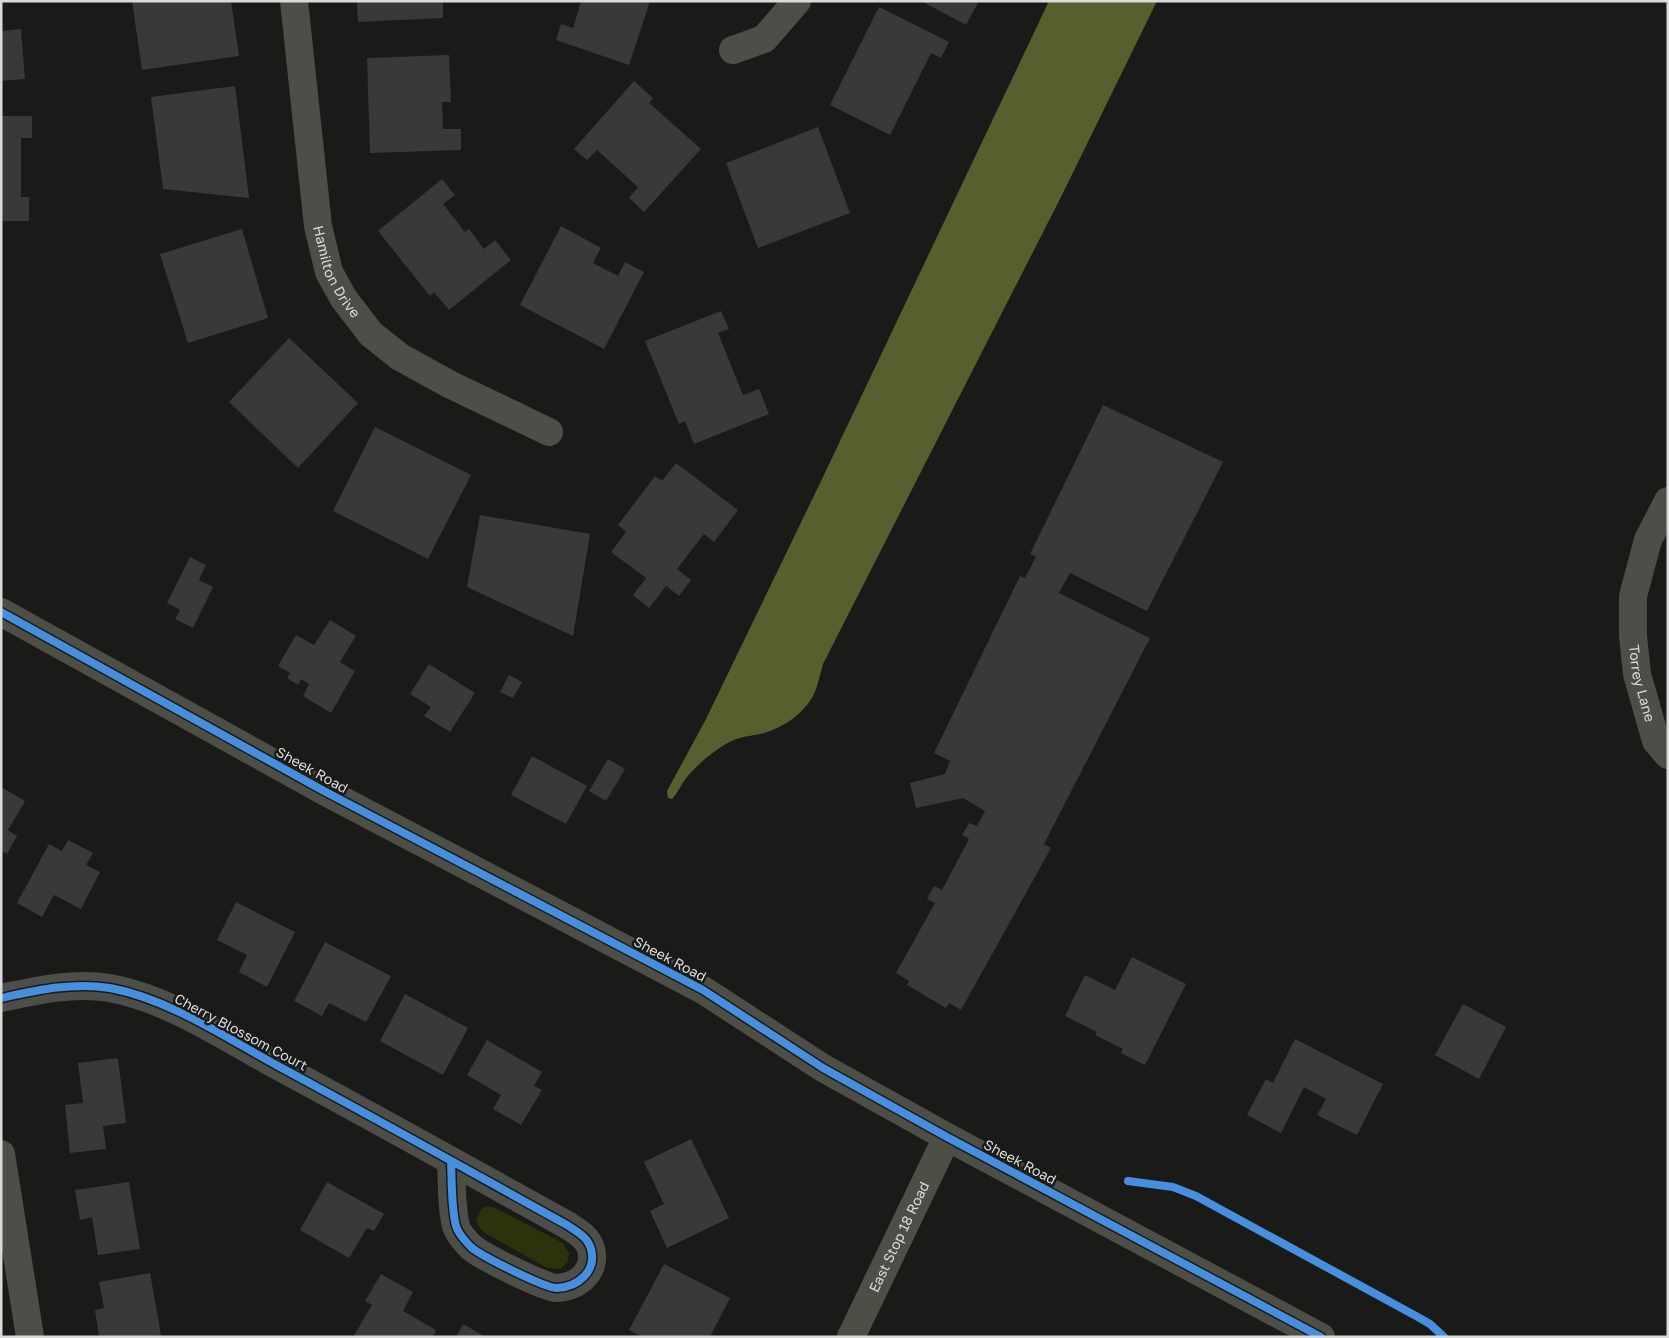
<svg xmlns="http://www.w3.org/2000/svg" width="1669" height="1338" font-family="'Golos Text',sans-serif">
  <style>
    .green { fill: #2d320c }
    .water { fill: #575f2f }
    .building { fill: #393938 }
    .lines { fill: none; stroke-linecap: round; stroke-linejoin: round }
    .street { stroke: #4e4e49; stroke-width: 28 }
    .secondary { stroke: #4d4f47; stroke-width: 28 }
    .cycleway-casing { stroke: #1a1b18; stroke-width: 11 }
    .cycleway { stroke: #468fdf; stroke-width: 8 }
    .labels { text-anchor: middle; stroke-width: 5; stroke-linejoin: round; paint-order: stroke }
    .street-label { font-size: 14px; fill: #dadad8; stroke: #1a1b18 }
  </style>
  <rect width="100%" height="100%" fill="#1a1a19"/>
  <path class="green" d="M488 1206 500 1210 563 1243 569 1253 568 1262 560 1269 547 1268 485 1233 479 1227 476 1220 481 1209Z"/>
  <path class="water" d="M1049 1H1157L1061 197 823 664C820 674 818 685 814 694 804 714 782 729 760 734 744 737 736 737 721 747 709 755 696 766 687 777 681 784 678 793 672 799L668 798 667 791 706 719 822 479Z"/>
  <path class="building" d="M132 1H231L239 56 142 70Z
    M357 1H443V18L358 22Z
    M581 1H650L629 65 556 40 561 24 573 28Z
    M921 1H979L966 25Z
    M879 7 949 42 941 58 931 53 890 135 830 105Z
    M21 29 25 79 1 81V31Z
    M449 55 451 102H442L443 129H461V150L370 153 367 58Z
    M634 81 653 98 649 103 701 149 644 212 629 198 638 187 597 150 587 160 574 149Z
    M235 86 249 198 163 189 151 97Z
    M1 116H32V138H21V197H29V221H1Z
    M818 127 850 213 758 248 726 163Z
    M442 179 455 195 443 204 465 232 469 229 484 249 495 240 511 260 449 310 434 292 430 296 378 231Z
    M561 226 601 248 593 263 618 276 625 262 644 272 604 349 520 305Z
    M242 229 268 318 188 343 160 254Z
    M721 311 729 329 718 333 743 395 759 389 769 414 694 444 685 421 679 424 645 341Z
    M289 338 358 403 298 468 229 402Z
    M1103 405 1223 462 1147 611 1070 573 1059 593 1150 638 1044 844 1051 848 961 1010 949 1003 946 1008 907 985 909 981 896 973 935 903 927 899 934 886 942 890 969 839 962 835 969 823 977 826 985 811 963 798 916 808 910 783 945 774 950 761 934 753 1020 576 1025 578 1036 557 1030 554Z
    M375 427 471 475 428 559 333 511Z
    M676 463 738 510 714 542 704 534 677 569 691 580 679 596 666 586 649 608 633 595 646 578 611 552 626 532 618 525 655 476 662 481Z
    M480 515 590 534 573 636 467 587Z
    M190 557 206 565 199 580 213 587 193 628 175 619 180 610 167 603Z
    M330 620 356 636 340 662 355 671 331 713 303 696 309 684 301 679 298 685 287 678 290 673 278 666 296 635 314 645Z
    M429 664 475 693 450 732 424 716 431 707 410 694Z
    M509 675 522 682 513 698 500 692Z
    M532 756 587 786 566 824 511 795Z
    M608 759 625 769 606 801 589 791Z
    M1 787 25 801 8 830 17 836 7 854 1 850Z
    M68 840 93 853 86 865 100 872 81 909 54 895 42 917 17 903 49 844 62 851Z
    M236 902 295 932 267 987 239 972 247 955 217 940Z
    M325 942 391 976 366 1022 329 1003 322 1016 294 1001Z
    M1132 957 1186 984 1145 1065 1121 1053 1123 1049 1095 1035 1097 1032 1065 1016 1085 975 1115 990Z
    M405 994 468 1028 443 1075 380 1041Z
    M1463 1004 1506 1027 1479 1079 1435 1055Z
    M1295 1039 1383 1084 1357 1135 1317 1115 1326 1099 1304 1087 1281 1133 1247 1115 1266 1079 1273 1083Z
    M487 1040 542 1072 534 1086 542 1090 521 1125 493 1109 501 1095 467 1075Z
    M118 1058 126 1123 103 1126 106 1149 70 1153 65 1105 83 1103 78 1063Z
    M691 1139 729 1218 667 1248 650 1211 664 1204 644 1162Z
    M129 1182 140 1249 98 1255 92 1217 80 1220 75 1190Z
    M327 1182 384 1214 374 1231 367 1228 349 1258 300 1230Z
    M664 1264 730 1298 710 1337H642L629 1330Z
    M150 1273 161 1335 152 1337H99L95 1310 104 1308 99 1282Z
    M381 1274 413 1292 403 1311 436 1330 433 1337H353L372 1305 365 1301Z
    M463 1324 486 1337H456Z"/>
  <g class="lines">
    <g class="street">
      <path id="s1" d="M294 1 318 226 329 272 344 299 371 334 400 357 451 385 549 432"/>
      <path d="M733 50 764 39 797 1"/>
      <path id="s2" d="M1668 501 1648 540 1633 596V636L1637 674 1656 741 1668 755"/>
      <path d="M1 998C38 990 73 982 110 988 169 999 225 1037 278 1066 375 1118 471 1172 567 1225 576 1231 588 1237 591 1249 597 1271 578 1287 557 1288 545 1288 481 1256 471 1247 466 1242 458 1233 456 1226 451 1207 452 1180 451 1161"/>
      <path d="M1 1154 30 1337"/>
    </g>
    <g class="secondary">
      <path d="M1 612 324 791 703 990 823 1068 947 1137 1321 1337"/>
      <path id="s3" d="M851 1337 947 1137"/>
    </g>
    <defs>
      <path id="cycleway" d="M1 612 324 791 703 990 823 1068 947 1137 1321 1337
        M1 998C38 990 73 982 110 988 169 999 225 1037 278 1066 375 1118 471 1172 567 1225 576 1231 588 1237 591 1249 597 1271 578 1287 557 1288 545 1288 481 1256 471 1247 466 1242 458 1233 456 1226 451 1207 452 1180 451 1161
        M1128 1181 1173 1187 1196 1196 1416 1316 1430 1324 1444 1337"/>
    </defs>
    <use href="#cycleway" class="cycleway-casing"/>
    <use href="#cycleway" class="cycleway"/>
  </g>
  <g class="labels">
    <g class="street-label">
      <text dy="5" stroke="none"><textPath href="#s1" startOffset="276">Hamilton Drive</textPath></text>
      <text dy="5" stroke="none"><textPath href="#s2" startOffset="190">Torrey Lane</textPath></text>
      <text transform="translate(312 770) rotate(29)" y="5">Sheek Road</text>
      <text transform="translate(670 959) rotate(28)" y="5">Sheek Road</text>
      <text transform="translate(241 1032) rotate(28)" y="5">Cherry Blossom Court</text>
      <text transform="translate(1020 1162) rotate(28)" y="5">Sheek Road</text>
      <text dy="5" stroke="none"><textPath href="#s3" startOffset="111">East Stop 18 Road</textPath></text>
    </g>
  </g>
  <rect width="1669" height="1338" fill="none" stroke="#dadad8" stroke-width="5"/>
</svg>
